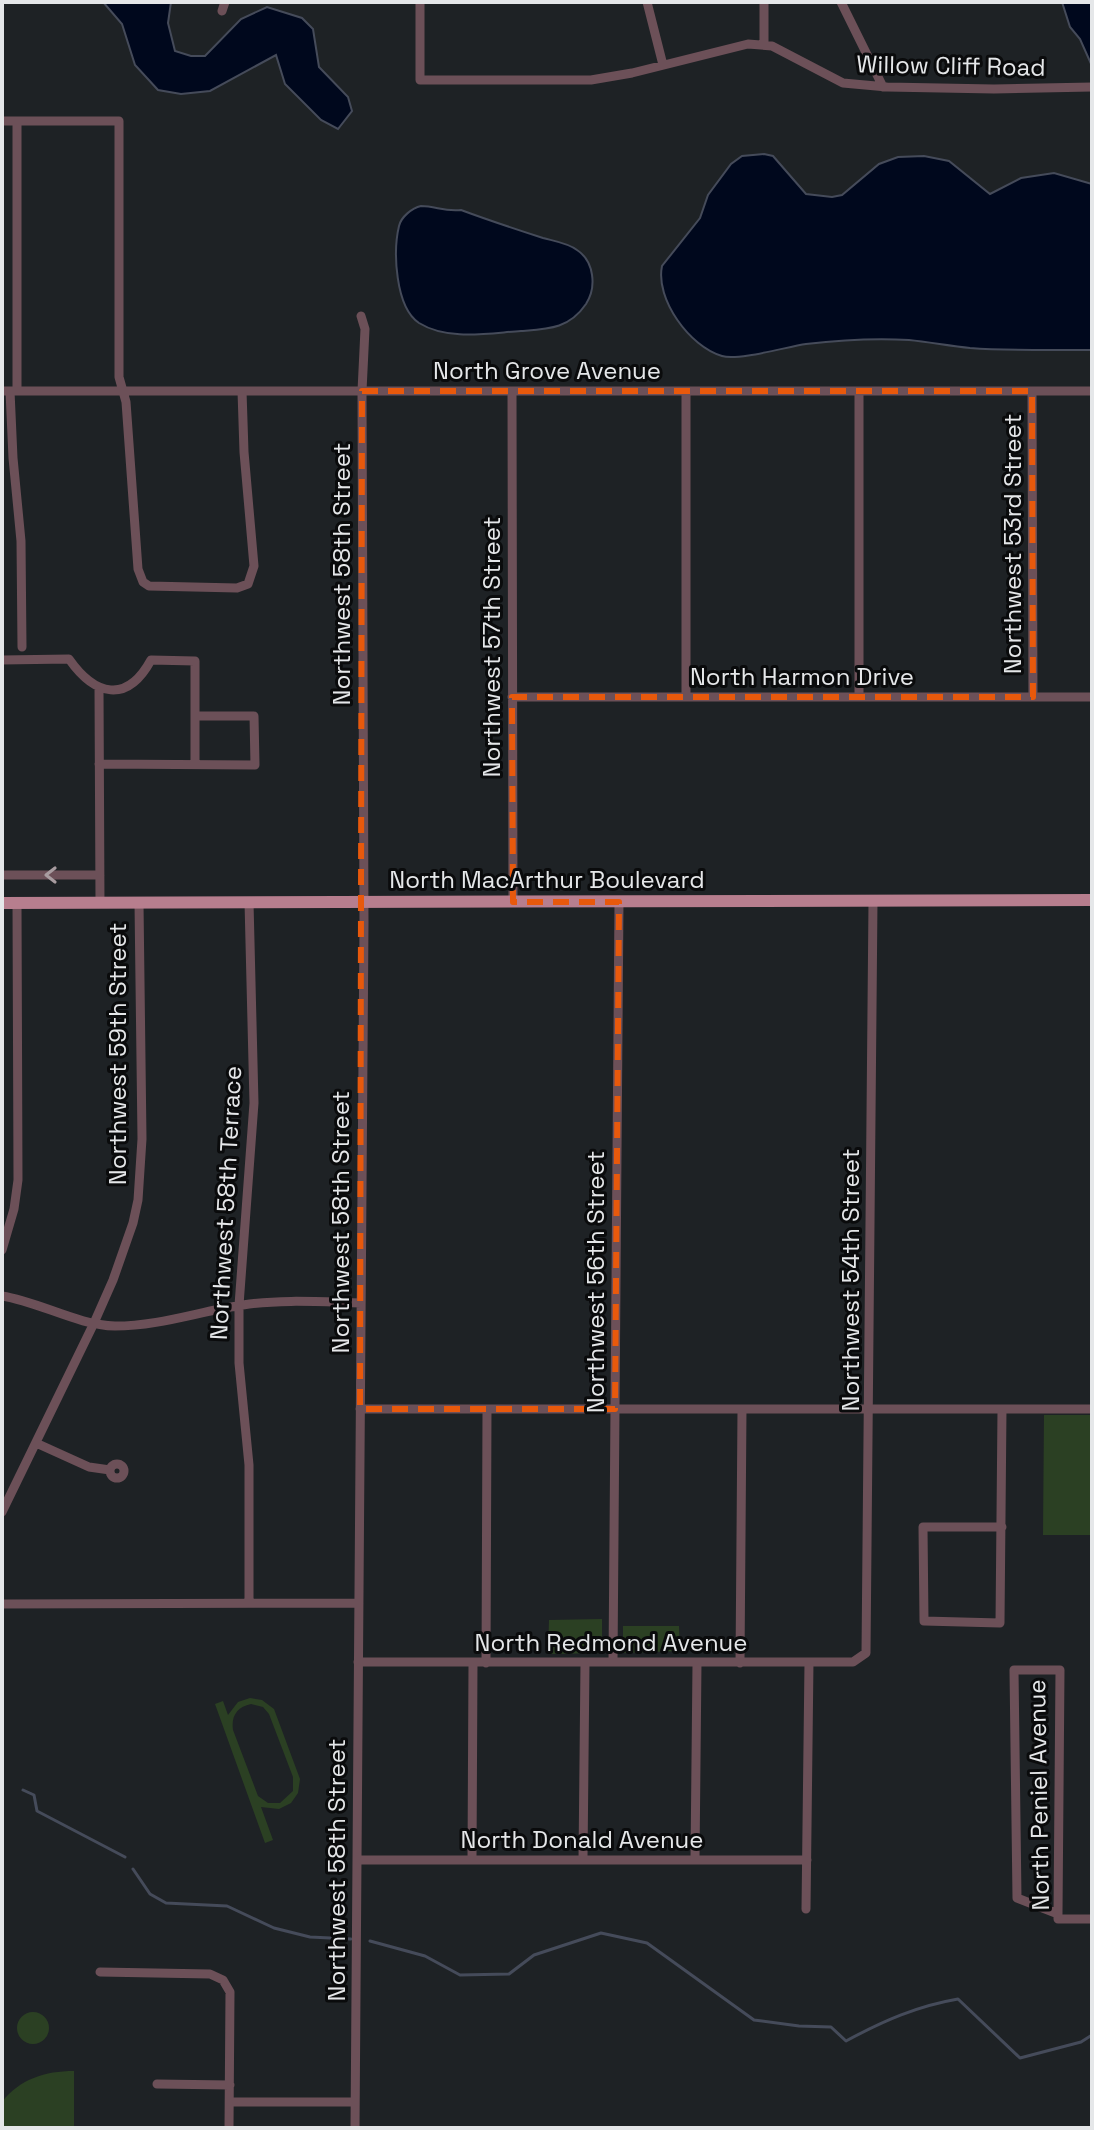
<svg xmlns="http://www.w3.org/2000/svg" width="1094" height="2130" font-family="'Space Grotesk',sans-serif">
  <style>
    .green { fill: #2b4023; fill-rule: evenodd }
    .water { fill: #00081d; stroke: #454b5a; stroke-width: 2 }
    .lines { fill: none; stroke-linecap: round; stroke-linejoin: round }
    .stream { stroke: #454b5a; stroke-width: 3 }
    .minor { stroke: #6c5058; stroke-width: 9 }
    .major { stroke: #b77e8e; stroke-width: 12 }
    .oneway { stroke: #a89ca0 }
    .marked { fill: none; stroke: #e8590c; stroke-width: 6; stroke-dasharray: 16 10; stroke-linejoin: round }
    .labels { text-anchor: middle; stroke-width: 6; stroke-linejoin: round; paint-order: stroke }
    .street-label { font-size: 24px; fill: #e5e7e9; stroke: #0a0b0c }
  </style>
  <rect width="100%" height="100%" fill="#1e2225"/>
  <path class="green" d="M1044 1415H1092V1535H1043Z
    M602 1619V1653L548 1654 549 1620Z
    M623 1626H679L680 1651 623 1653Z
    M250 1698 262 1700 274 1709 300 1779 298 1793 291 1803 279 1809 261 1807 273 1840 265 1843 215 1704 223 1701 228 1715 238 1702ZM251 1704 263 1707 269 1714 293 1777V1791L280 1803H268L258 1796 233 1730C231 1716 237 1707 251 1704Z
    M17 2028a16 16 0 1 1 32 0a16 16 0 1 1-32 0Z
    M74 2071V2128H2V2102C20 2079 45 2071 74 2071Z"/>
  <path class="water" d="M103 2H171L168 23 175 51 191 56H205L241 19 267 7 302 18 313 29 319 67 348 97 352 111 338 129 321 120 285 84 276 55 210 91 181 94 158 90 135 65 122 24Z
    M1062 2H1092V66L1080 39 1070 27Z
    M764 154 773 156 806 194 832 197 842 195 879 164 898 157 924 156 949 161 990 194 1021 178 1054 173 1092 184V350C1051 350 1010 351 970 348 950 346 929 342 909 340 874 338 840 340 806 344 786 347 738 361 722 356 690 347 655 299 662 266L700 218 708 195 731 164 742 156Z
    M421 206C436 206 444 212 461 210 488 220 515 229 543 238 554 241 568 243 577 250 594 261 597 287 586 304 569 329 548 329 521 331 489 333 448 341 419 323 395 307 393 251 399 226 401 217 412 208 421 206Z"/>
  <g class="lines">
    <path class="stream" d="M23 1790 34 1795 37 1811 125 1857
      M133 1869 150 1894 166 1903 227 1906 274 1928 310 1937 351 1939
      M370 1941 425 1956 460 1975 509 1974 534 1955 601 1933 647 1943 754 2020 799 2026 831 2027 846 2041C883 2021 917 2006 958 1999L1020 2058 1081 2042 1092 2035"/>
    <path class="minor" d="M420 2V80H591L632 73 748 44 772 46 843 83 887 87 994 89 1092 87
      M647 2 663 65
      M764 2V45
      M841 2 883 87
      M222 11 225 2
      M2 121H119V377L126 402 138 569 143 582 149 586 237 588 248 584 254 566 244 452 242 391
      M2 391H1092
      M10 391 13 458 21 541 22 647
      M17 391V121
      M512 391 513 902
      M859 391V697
      M1032 391 1033 697
      M2 660 69 659C95 696 127 704 151 660L195 661V764
      M99 688 100 903
      M512 697H1092
      M686 697V391
      M99 764 255 765 254 716H195
      M2 875H100
      M2 1250 14 1209 18 1180 17 903
      M2 1296C40 1302 77 1325 115 1326 160 1326 200 1311 243 1305 281 1299 322 1302 361 1303
      M360 1409H1092
      M36 1443 89 1467 110 1470
      M110 1471a7 7 0 1 1 14 0a7 7 0 1 1-14 0Z
      M2 1512 94 1323 113 1280 133 1223 138 1200 142 1139 139 903
      M1002 1527H923L924 1621 1000 1623 1002 1409
      M249 1602V1465L239 1363V1305L254 1103 249 902
      M2 1604 359 1603
      M358 1662H853L866 1653 873 901
      M613 1662 619 902
      M486 1663 487 1409
      M740 1663 742 1409
      M695 1859 697 1663
      M357 1860H807
      M472 1860 473 1663
      M583 1860 585 1662
      M806 1909 809 1662
      M1058 1914 1017 1898 1014 1670H1060L1058 1914V1919H1092
      M100 1972 210 1974 223 1980 230 1992 229 2128
      M157 2084 230 2085
      M230 2102H355
      M355 2128 364 922 362 391 365 329 361 316"/>
    <path class="major" d="M2 903 1092 900"/>
  </g>
  <defs><path id="oneway-chevron" d="M-2-3.5L2.5 0L-2 3.5" fill="none" stroke-width="1.6" stroke-linecap="round" stroke-linejoin="round" transform="scale(2)"/></defs>
  <use class="oneway" href="#oneway-chevron" transform="translate(51 875) rotate(-180)"/>
  <path class="marked" d="M362 391H1032L1033 697H512L513 902H619L615 1409H360Z"/>
  <g class="labels">
    <g class="street-label">
      <text transform="translate(951 66) rotate(1)" y="8">Willow Cliff Road</text>
      <text x="547" y="379">North Grove Avenue</text>
      <text transform="translate(1013 544) rotate(-90)" y="8">Northwest 53rd Street</text>
      <text transform="translate(342 574) rotate(-90)" y="8">Northwest 58th Street</text>
      <text transform="translate(492 647) rotate(-90)" y="8">Northwest 57th Street</text>
      <text x="802" y="685">North Harmon Drive</text>
      <text x="547" y="888">North MacArthur Boulevard</text>
      <text transform="translate(118 1054) rotate(-90)" y="8">Northwest 59th Street</text>
      <text transform="translate(226 1203) rotate(-87)" y="8">Northwest 58th Terrace</text>
      <text transform="translate(341 1222) rotate(-90)" y="8">Northwest 58th Street</text>
      <text transform="translate(851 1280) rotate(-90)" y="8">Northwest 54th Street</text>
      <text transform="translate(596 1282) rotate(-90)" y="8">Northwest 56th Street</text>
      <text x="611" y="1651">North Redmond Avenue</text>
      <text transform="translate(1039 1795) rotate(-91)" y="8">North Peniel Avenue</text>
      <text x="582" y="1848">North Donald Avenue</text>
      <text transform="translate(337 1870) rotate(-90)" y="8">Northwest 58th Street</text>
    </g>
  </g>
  <rect width="1094" height="2130" fill="none" stroke="#e5e7e9" stroke-width="8"/>
</svg>
